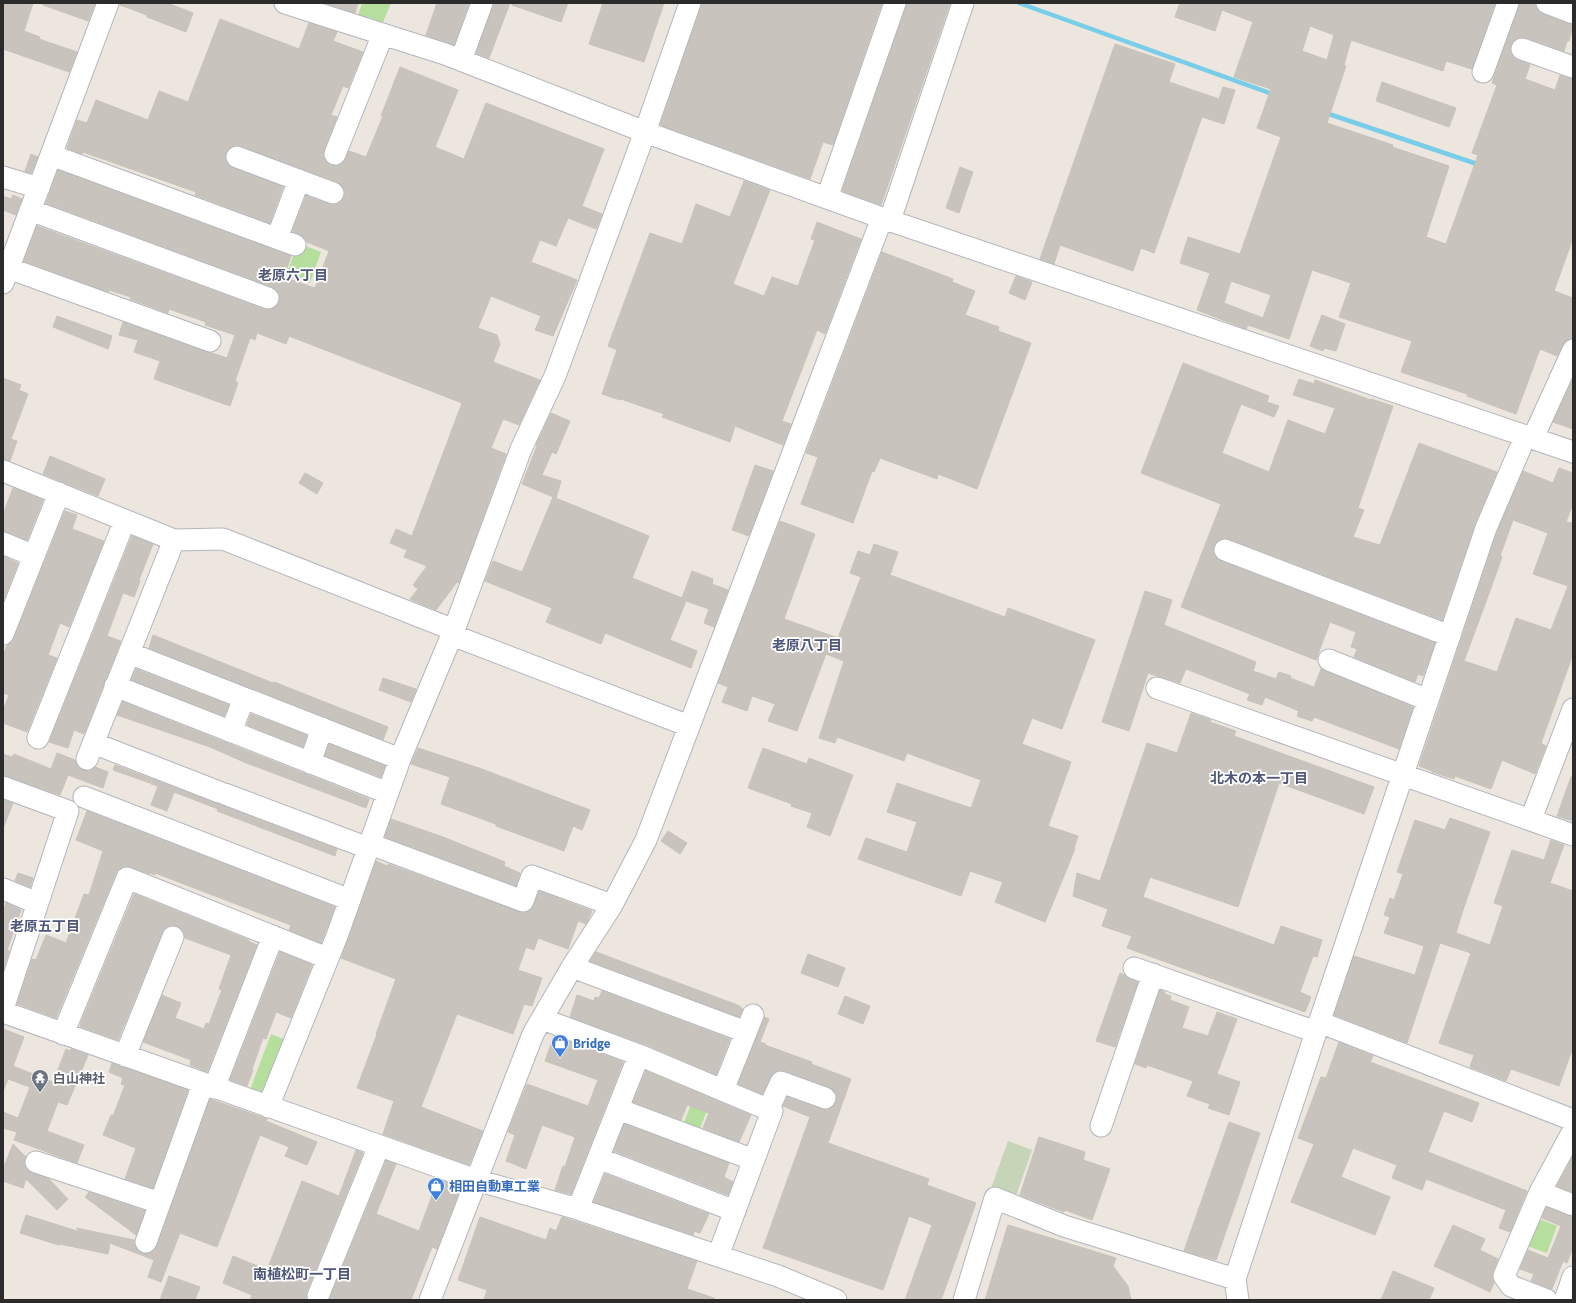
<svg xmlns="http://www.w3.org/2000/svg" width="1576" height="1303" font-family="'Source Sans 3','Noto Sans JP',sans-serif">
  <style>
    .green { fill: #b6df9e }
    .cemetery { fill: #c6d5b7 }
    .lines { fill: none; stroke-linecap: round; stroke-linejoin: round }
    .stream { stroke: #78cde8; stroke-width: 4.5 }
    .building { fill: #c8c4bd; stroke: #c8c2b8; fill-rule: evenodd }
    .minor-casing { stroke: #b2b5be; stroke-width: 23 }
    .minor { stroke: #fff; stroke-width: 21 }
    .labels { text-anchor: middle; stroke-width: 3.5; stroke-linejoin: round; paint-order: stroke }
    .shop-label { font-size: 13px; font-weight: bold; fill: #366cbe; stroke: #fff; text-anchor: start }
    .worship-label { font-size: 13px; font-weight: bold; fill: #5b616d; stroke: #fff; text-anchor: start }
    .neighbourhood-label { font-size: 14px; font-weight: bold; fill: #4e577a; stroke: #fff }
  </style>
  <rect width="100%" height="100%" fill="#ece6de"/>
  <path class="green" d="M362 3H391L381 27 357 19Z
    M298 243 321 252 310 283 286 275Z
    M271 1034 286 1040 265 1096 250 1090Z
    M699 1084 715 1090 699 1131 683 1125Z
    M1534 1217 1557 1226 1547 1253 1524 1245Z"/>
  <path class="cemetery" d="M1008 1141 1032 1150 1015 1199 990 1191Z"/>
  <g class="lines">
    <path class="stream" d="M1019 3 1275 95
      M1326 113 1480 165"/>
  </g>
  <path class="building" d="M3 3H33L24 31 40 37 39 39 77 52 69 72 3 49Z
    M43 3H95L88 21 43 5Z
    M120 3H167L193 13 186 32 147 17V15L120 5Z
    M325 3H358L355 13Z
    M437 3H469L454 45 426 35Z
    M494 3H510L489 58 476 53Z
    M512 3H568L561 22 512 5Z
    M603 3H664L644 62 589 44Z
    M702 3H882L833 145 823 142 810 179 660 125Z
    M907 3H950L881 205 842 191Z
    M1180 3H1495L1472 69 1446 61 1443 71 1351 40 1344 65 1346 66 1327 123 1393 145 1392 147 1449 166 1426 237 1446 244 1478 155 1472 153 1497 85 1492 83 1494 77 1520 3H1535L1537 10 1542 14 1573 25 1569 41H1567L1564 51 1526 38 1519 37 1515 40 1511 45 1510 52 1513 57 1530 65 1525 79 1555 90 1560 75 1573 79V238L1554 291 1573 298V338L1566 340 1557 356 1540 349 1516 414 1467 396V394L1401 372 1412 341 1339 317 1351 283 1312 270 1289 339 1248 325 1246 329 1197 310 1210 273 1180 263 1188 237 1240 254 1281 137 1257 128 1271 89 1234 77 1253 22 1222 10 1215 31 1175 17ZM1310 26 1334 35 1327 60 1302 51ZM1231 281 1271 295 1263 318 1224 303Z
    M220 19 299 49 309 23 337 32 333 41 363 52 348 88 343 86 331 115 337 117 324 150 323 155 325 161 331 165 337 166 343 163 349 151 366 157 383 116H381L400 67 458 90 435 147 464 159 486 103 604 149 582 206 602 214 596 229 568 218 556 246 540 240 531 262 577 280 553 336 535 330 541 316 491 296 478 328 497 335 500 344 493 362 540 380 519 425 503 419 491 448 506 454 459 583 457 582 436 610 410 599 418 589 413 585 427 566 404 557 407 550 390 543 396 529 412 536 462 403 289 336 286 344 257 333 255 340 250 338 235 381 238 383 230 406 154 379 160 361 134 352 138 340 119 335 123 322 206 352 212 353 227 358 235 335 205 325 206 322 169 309 168 313 130 299 131 297 109 290 108 292 24 261 37 226 264 309 270 310 275 307 279 303 280 296 277 290 272 287 46 203 58 170 291 256 284 277 315 288 329 251 307 242 304 237 292 231 306 196 329 204 335 205 341 202 344 198 345 191 342 186 338 182 241 146 235 145 230 148 226 152 225 159 228 165 233 168 283 187 270 223 195 195 196 192 83 152 82 154 67 148 77 120 87 123 96 100 148 120 159 91 188 102Z
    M1115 44 1175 64 1169 82 1219 99 1223 87 1235 90 1224 124 1202 117 1154 253 1141 248 1133 271 1060 245 1054 264 1040 259Z
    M1382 82 1456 108 1449 127 1376 101Z
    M31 154 38 157 31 173 25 171Z
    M960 167 973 172 959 213 946 208Z
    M744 181 770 190 733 284 764 296 772 277 798 286 815 240 811 239 817 222 861 239 825 334 817 330 782 421 791 424 783 445 735 426 730 442 662 417 664 414 621 399 620 400 602 394 617 350 608 346 650 233 682 244 696 204 730 217Z
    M13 195 22 199 16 215 3 210V196L11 199Z
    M882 252 953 279 952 282 975 291 965 315 999 327 998 331 1031 343 977 489 938 474 937 479 880 458 874 472 872 471 853 523 801 504 818 457 806 453Z
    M1016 276 1032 282 1025 300 1009 293Z
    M1322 315 1345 324 1336 351 1324 348 1323 351 1310 346Z
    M57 316 112 336 108 349 53 327Z
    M1183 363 1269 396 1267 402 1279 406 1274 417 1241 404 1222 453 1269 472 1288 420 1325 434 1335 408 1293 395 1299 379 1314 384 1315 380 1371 400V399L1393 406 1358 508 1364 510 1353 537 1380 545 1419 443 1497 472 1475 524 1442 620 1229 539 1224 538 1218 540 1214 546 1213 552 1215 557 1221 561 1435 643 1423 676 1418 674 1415 682 1354 657 1357 649 1351 647 1356 632 1330 622 1316 660 1181 607 1221 504 1141 473Z
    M3 378 21 385 19 390 28 394 11 439 17 441 10 461 3 459Z
    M1573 379V429L1553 422Z
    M551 413 570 421 556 454 552 452 542 475 561 481 556 498 522 484 537 446 536 445Z
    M50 456 105 479 98 496 43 474Z
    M755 465 773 471 749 536 732 530Z
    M1559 468 1573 473V503L1566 522 1573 523V654L1541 743 1546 746 1535 774 1502 760 1491 789 1455 776 1454 779 1432 772V771L1419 766 1497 532 1523 471 1553 483ZM1513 520 1548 533 1533 574 1568 586 1551 630 1516 618 1497 672 1464 661 1491 588 1502 557 1500 556Z
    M305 473 323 483 317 494 299 483Z
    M13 488 43 500 27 540 3 531V514Z
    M553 497 649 536 632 578 682 598 692 571 713 579 712 584 728 590 714 627 704 623 709 609 686 601 670 640 697 651 691 668 605 633 601 644 546 622 552 608 485 581 493 561 522 572Z
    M65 511 77 515 72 529 104 541 69 627 60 623 48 655 57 658 27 732 3 723V711L9 695 3 693V656L7 645 11 643 14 638Z
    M780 521 815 534 784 619 838 638 861 577 850 573 858 551 870 555 874 544 898 552 890 575 1005 617 1008 608 1095 640 1062 729 1032 718 1022 744 1071 762 1048 826 1078 836 1074 848 1075 849 1045 922 995 902 1003 882 970 871 961 896 858 859 866 838 907 852 917 822 887 812 897 783 971 808 981 780 907 753 904 761 837 737 835 743 819 738 844 661 826 654 797 731 768 721 775 704 752 696 747 711 722 702 728 687 718 683Z
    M132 536 153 544 139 580 140 581 134 597 123 593 107 636 121 641 84 734 74 730 68 748 49 742Z
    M3 556 18 563 4 599 3 598Z
    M1145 591 1172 600 1164 625 1256 662 1253 671 1276 679 1279 672 1291 676 1290 678 1314 687 1321 669 1413 707 1399 749 1314 717 1312 721 1297 716 1299 711 1265 697 1262 705 1247 700 1250 694 1186 669 1180 683 1148 673 1129 731 1102 722Z
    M153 635 273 683 274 682 388 727 383 740 149 648Z
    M136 669 229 705 224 716 131 680Z
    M383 678 416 689 411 702 379 690Z
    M123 702 369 799 366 808 244 762 210 747 117 715Z
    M1191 713 1211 720 1210 722 1236 731 1234 736 1374 787 1364 814 1279 783 1238 907 1150 877 1143 897 1274 945 1281 926 1322 940 1317 957 1313 956 1300 992 1311 997 1305 1012 1127 948 1132 936 1102 926 1108 909 1073 896 1077 873 1100 881 1147 743 1177 753Z
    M251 714 307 735 303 747 247 725Z
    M329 744 385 766 381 777 325 756Z
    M418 748 479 768 590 810 582 830 573 826 564 851 496 826V824L441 804 450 777 411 764Z
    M763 748 807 764 809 758 853 775 830 836 807 827 812 813 791 806 792 804 748 788Z
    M57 753 75 760 77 766 83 770 89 771 95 767 108 772 103 788 68 775 60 795 3 775V754L12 757 14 754 51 769Z
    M115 765 152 779 150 783 113 770Z
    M1571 777H1573V821L1557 816Z
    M153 779 337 849 335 856 217 811 218 809 174 792 167 811 151 805 158 786 151 784Z
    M3 800 13 803 4 826H3Z
    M87 811 335 907 321 943 289 930 291 925 283 922 155 873V875L150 873V874L131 867 125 866 119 869 116 873 56 1018 17 1004 32 959 36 960 46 935 66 943 84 894 89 895 103 851 76 840Z
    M1450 818 1490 832 1463 910 1456 933 1490 945 1503 906 1494 903 1512 850 1544 860 1551 840 1564 845 1550 883 1573 891V1047L1559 1086 1511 1069 1506 1081 1470 1067 1474 1055 1439 1043 1471 953 1440 943 1407 1043 1334 1015 1354 956 1415 975 1424 946 1384 933 1390 917 1384 915 1390 898 1394 900 1403 874 1397 872 1415 820 1445 830Z
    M391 819 443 837 505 862 504 866 520 873 516 886 385 837Z
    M668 831 687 843 680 854 661 841Z
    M376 861 387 866 388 864 519 912 525 913 531 910 539 891 592 911 586 924 578 921 568 949 538 938 534 950 526 947 518 970 542 978 532 1006 524 1004 513 1034 457 1014 421 1107 483 1131 469 1165 383 1134 394 1101 357 1088 377 1034H376L396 979 341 958Z
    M18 873 33 878 30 887 15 881Z
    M134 894 249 940 248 941 257 945 207 1072 190 1065 191 1060 143 1042 162 995 181 1003 175 1018 204 1029 206 1023 209 1024 222 990 219 989 231 955 185 938 183 930 177 926 172 925 166 927 162 933 118 1040 81 1027 80 1025Z
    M6 903 21 910 7 950 9 951 3 971V913Z
    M280 952 312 965 291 1018 276 1012 266 1039 263 1038 252 1069 253 1070 247 1086 230 1080Z
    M596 952 740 1006V1007L743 1009 739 1017 590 961Z
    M808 954 845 968 838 987 801 973Z
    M1120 973 1138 982 1115 1047 1096 1041Z
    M1160 990 1165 992 1164 994 1171 996 1170 1000 1189 1007 1182 1028 1208 1036 1217 1012 1237 1019 1217 1074 1240 1082 1229 1115 1208 1108 1210 1104 1187 1096 1193 1081 1147 1065 1146 1068 1135 1064Z
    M602 991 730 1039 716 1075 644 1044 570 1017 577 995 594 1001 595 997 599 998Z
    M845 996 870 1006 863 1024 838 1014Z
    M764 1017 769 1019 760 1042 766 1044 765 1045 812 1062 811 1064 851 1079 828 1143 929 1179 927 1185 976 1203 941 1300H905L932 1225 909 1216 883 1290 763 1248 810 1117 783 1106 787 1097 821 1109 827 1110 833 1107 836 1102 837 1096 834 1091 829 1087 785 1071 779 1070 774 1073 762 1094 738 1084Z
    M3 1029 24 1037 13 1066 53 1082 66 1049 70 1051 71 1049 88 1055 67 1105 58 1102 47 1131 84 1145 77 1163 14 1140 17 1132 3 1128V1112L18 1118 30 1087 8 1079 4 1089 3 1088Z
    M554 1036 623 1062 571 1194 555 1190 563 1166 565 1167 575 1137 542 1125 526 1169 506 1161 515 1135 508 1132 527 1084 588 1106 598 1080 545 1061Z
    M1339 1042 1373 1056 1370 1062 1479 1103 1472 1122 1444 1111 1428 1152 1527 1191 1510 1232 1499 1228 1506 1210 1426 1179 1422 1190 1392 1178 1397 1165 1353 1148 1341 1177 1390 1197 1375 1235 1291 1202 1314 1144 1298 1138 1321 1077 1326 1078Z
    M112 1063 188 1090 153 1188 125 1179 136 1148 103 1135 111 1115 113 1116 125 1085 121 1084 123 1078 109 1072Z
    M646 1071 751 1115 739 1142 703 1128 709 1113 687 1105 681 1120 633 1102Z
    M210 1099 267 1119 266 1121 317 1142 307 1165 285 1156 289 1147 260 1135 217 1247 180 1233 161 1282 148 1277 154 1260 110 1243 108 1254 60 1244 59 1245 20 1233 26 1215 80 1232 76 1228 134 1240V1244L137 1249 142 1253 148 1254 153 1251 157 1246Z
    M1229 1122 1260 1133 1216 1260 1184 1251Z
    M624 1124 729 1163 724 1177 733 1182 728 1195 614 1151Z
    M1039 1137 1085 1152 1083 1160 1110 1169 1092 1220 1065 1210 1064 1212 1020 1195Z
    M13 1144 26 1157 24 1164 27 1170 48 1178 68 1199 57 1210 26 1179 23 1188 3 1181V1169Z
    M356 1150 363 1153 307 1291V1300H250L252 1295 223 1283 233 1256 267 1270 302 1181 339 1196Z
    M1573 1156V1192L1557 1186Z
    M386 1161 396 1164 376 1214 419 1231 438 1179 461 1187 437 1249 432 1247 411 1300H329Z
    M605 1174 709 1214 700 1233 694 1231 693 1235 594 1202Z
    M89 1192 145 1211 136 1235 85 1197Z
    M1546 1207 1573 1217V1247L1567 1263 1563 1261 1552 1289 1531 1281 1534 1274 1520 1269 1528 1250 1548 1258 1561 1226 1542 1218Z
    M480 1217 546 1240 550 1228 556 1231 562 1217 697 1261 687 1289 714 1298V1300H484L487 1290 458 1280Z
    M1008 1225 1116 1258 1113 1266 1128 1286 1131 1300H985Z
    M1453 1225 1485 1239 1480 1250 1498 1259 1493 1272 1492 1278 1494 1283 1490 1292 1434 1266Z
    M1393 1271 1434 1288 1429 1300H1381Z
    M169 1276 200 1287 195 1300H160Z"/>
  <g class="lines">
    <defs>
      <path id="minor" d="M285 3 445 54 645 132 882 218 1573 452
        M1547 3 1573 13
        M1522 49 1573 67
        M461 60 482 3
        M1483 72 1508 3
        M335 154 383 34
        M51 155 295 245
        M237 157 333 193
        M3 177 39 188
        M827 198 895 3
        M30 210 268 298
        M890 220 963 3
        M277 238 299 180
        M8 268 210 341
        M3 283 108 3
        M1533 438 1573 350
        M3 471 174 540 223 539 454 630
        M3 543 34 556
        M1225 550 1450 636
        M3 634 59 493
        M452 635 689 726
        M129 653 400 759
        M1329 660 1428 700
        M115 686 388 793
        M1157 688 1573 835
        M231 732 244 698
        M38 738 125 520
        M93 743 219 792
        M87 759 174 540
        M310 763 322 728
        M3 787 68 811 3 1009
        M225 794 368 848
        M84 797 350 900
        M1531 819 1573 709
        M370 844 523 901 532 876 612 905
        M3 889 37 903
        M572 967 746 1032
        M1134 968 1316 1032
        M3 1012 476 1180 578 1209 778 1276 836 1300
        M542 1019 639 1055 772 1111 718 1256
        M1319 1022 1573 1120
        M63 1034 127 878 327 958
        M125 1056 173 937
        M214 1088 273 936
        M723 1090 753 1015
        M268 1107 337 936 400 759 454 630 521 449 555 376 645 132 690 3
        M618 1109 754 1160
        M768 1110 781 1082 825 1098
        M1101 1126 1153 974
        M598 1158 735 1211
        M36 1162 160 1203
        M1540 1192 1573 1205
        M578 1209 639 1055
        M146 1242 203 1084
        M318 1296 379 1146
        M430 1300 533 1034 572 967 612 905 646 840 882 218
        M964 1300 995 1198 1064 1226 1235 1279
        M1238 1300 1235 1279 1316 1032 1486 528 1525 437
        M1547 1300 1511 1286 1504 1276 1540 1192 1573 1131
        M1565 1300 1573 1277"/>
    </defs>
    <use href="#minor" class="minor-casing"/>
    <use href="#minor" class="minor"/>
  </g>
  <defs>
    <symbol id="shop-pin" viewBox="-11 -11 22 30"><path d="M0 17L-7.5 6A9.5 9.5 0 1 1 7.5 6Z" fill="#3f7fe0" stroke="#fff"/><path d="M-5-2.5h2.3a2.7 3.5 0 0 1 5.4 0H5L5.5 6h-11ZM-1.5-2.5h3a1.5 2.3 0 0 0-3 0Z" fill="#fff"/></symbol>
    <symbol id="temple-pin" viewBox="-11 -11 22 30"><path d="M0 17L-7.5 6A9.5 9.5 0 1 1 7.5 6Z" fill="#6b7280" stroke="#fff"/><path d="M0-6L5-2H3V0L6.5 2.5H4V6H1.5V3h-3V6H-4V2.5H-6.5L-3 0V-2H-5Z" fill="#fff"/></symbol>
  </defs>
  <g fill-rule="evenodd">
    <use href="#shop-pin" x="550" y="1033" width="20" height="27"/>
    <use href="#temple-pin" x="30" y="1068" width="20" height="27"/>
    <use href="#shop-pin" x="426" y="1176" width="20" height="27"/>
  </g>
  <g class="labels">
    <g class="shop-label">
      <text x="573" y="1048">Bridge</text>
      <text x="449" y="1191">相田自動車工業</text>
    </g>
    <g class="worship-label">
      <text x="53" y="1083">白山神社</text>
    </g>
    <g class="neighbourhood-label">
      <text x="293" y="280">老原六丁目</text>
      <text x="807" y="650">老原八丁目</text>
      <text x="1259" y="783">北木の本一丁目</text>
      <text x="45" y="931">老原五丁目</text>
      <text x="302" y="1279">南植松町一丁目</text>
    </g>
  </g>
  <rect width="1576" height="1303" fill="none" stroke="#2b2b2b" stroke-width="8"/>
</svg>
